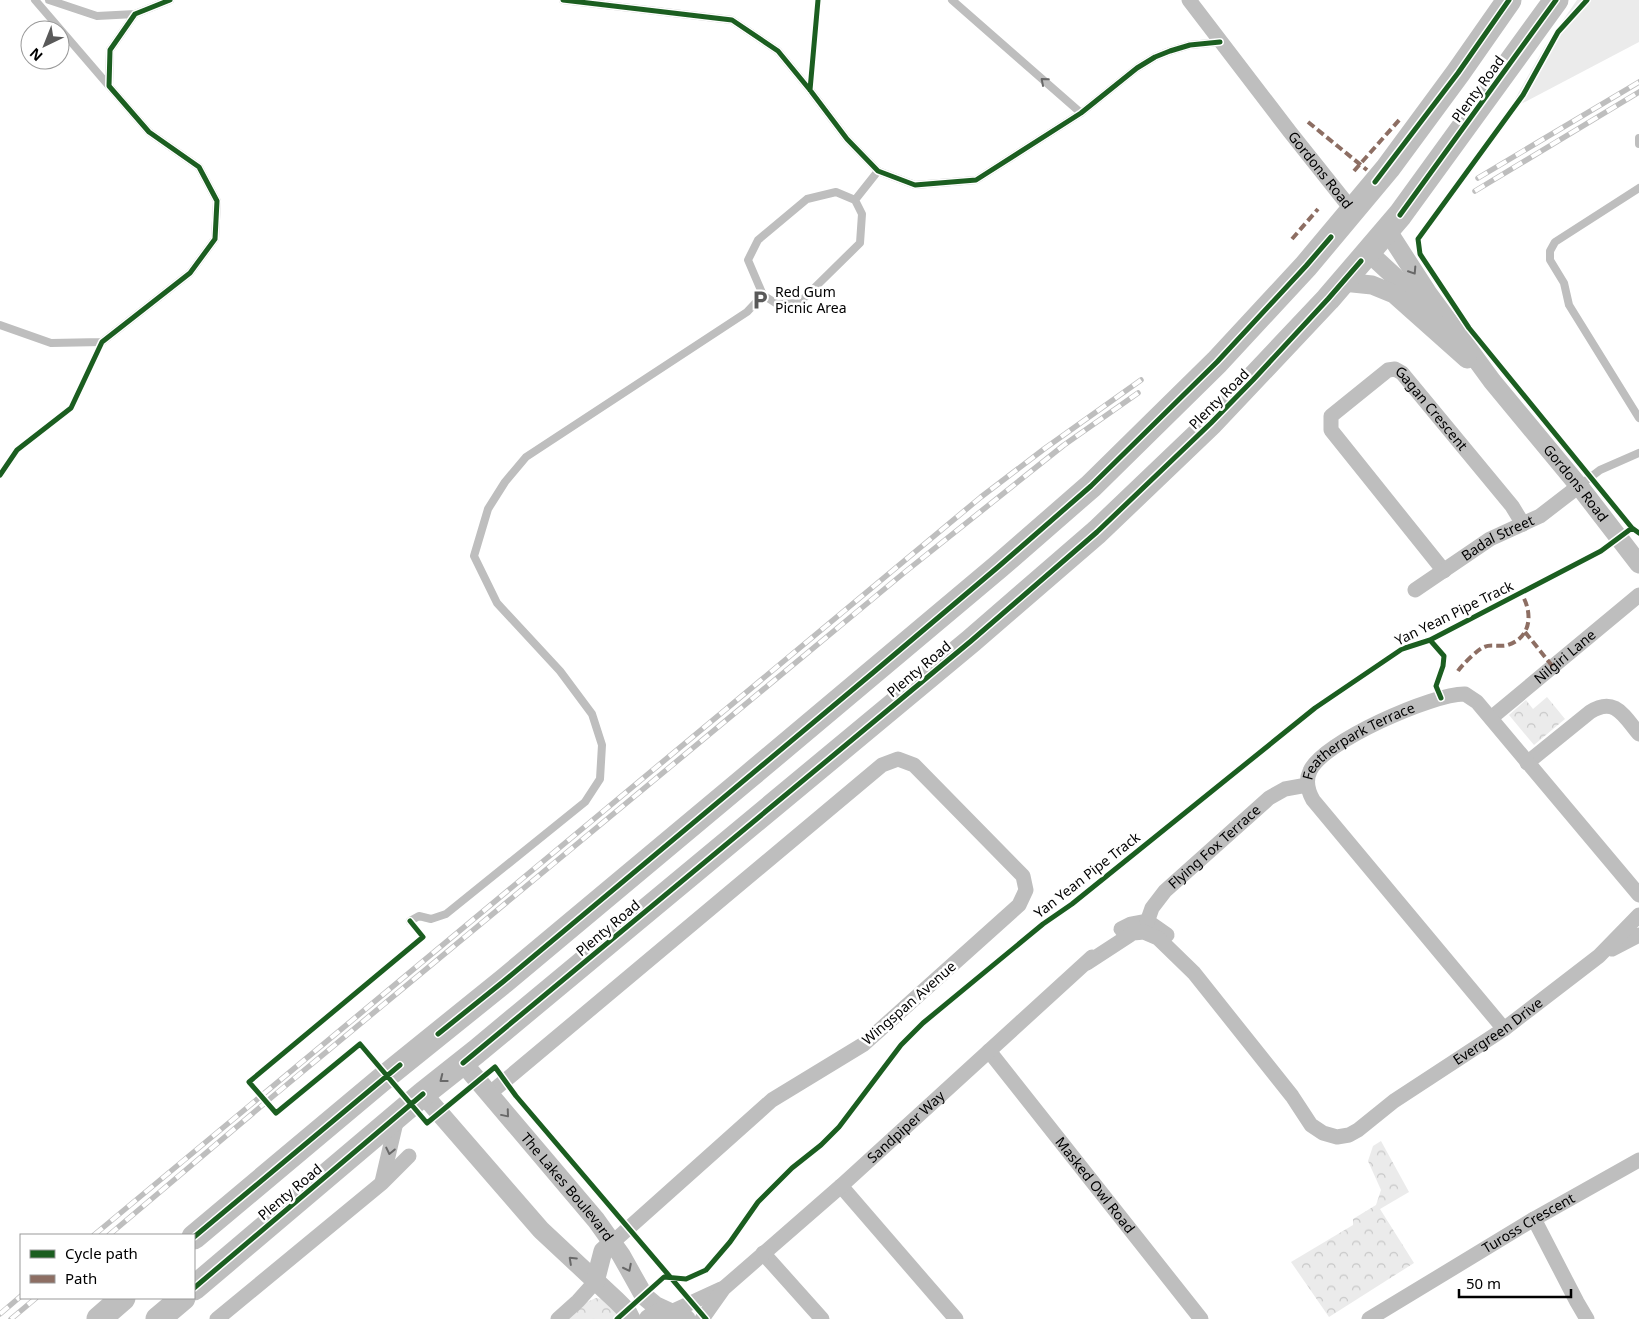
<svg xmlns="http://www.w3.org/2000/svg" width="1639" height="1319" font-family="'Noto Sans',sans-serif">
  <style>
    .green { fill: #ebebeb }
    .park { fill: url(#park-crowns) }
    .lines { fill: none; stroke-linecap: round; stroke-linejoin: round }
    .service { stroke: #bebebe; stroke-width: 8 }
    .minor { stroke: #bebebe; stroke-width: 15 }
    .tertiary { stroke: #bebebe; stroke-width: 19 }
    .trunk { stroke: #bebebe; stroke-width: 25 }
    .rail-casing { stroke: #bebebe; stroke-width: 5.5 }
    .rail { stroke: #fff; stroke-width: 4; stroke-dasharray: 11; stroke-linecap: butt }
    .quiet { stroke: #8d6e63; stroke-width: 4; stroke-dasharray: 8 4; stroke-linecap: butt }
    .cycleway-casing { stroke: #fff; stroke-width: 8 }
    .cycleway { stroke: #1b5e20; stroke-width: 5 }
    .oneway { stroke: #686868 }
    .labels { text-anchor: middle; stroke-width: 5; stroke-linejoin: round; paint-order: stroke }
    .street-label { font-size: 14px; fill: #000; stroke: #fff }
    .poi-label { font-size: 14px; fill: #000; stroke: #fff; text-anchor: start }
  </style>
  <defs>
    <pattern id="park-crowns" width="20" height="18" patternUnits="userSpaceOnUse" patternTransform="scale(1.25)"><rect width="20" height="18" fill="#ebebeb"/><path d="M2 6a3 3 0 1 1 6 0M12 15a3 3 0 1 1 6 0" fill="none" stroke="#c8c8c8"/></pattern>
  </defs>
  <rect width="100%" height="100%" fill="#fff"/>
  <path class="green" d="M1577 0H1639V42L1521 104 1515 99 1545 46Z"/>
  <path class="park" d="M1547 697 1565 719 1534 745 1509 715 1526 700 1533 709Z
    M1381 1141 1409 1192 1380 1209 1414 1263 1329 1317 1291 1262 1353 1225V1219L1376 1205 1381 1190 1368 1161 1373 1146Z
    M596 1298C609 1299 614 1309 621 1319H567L587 1302Z"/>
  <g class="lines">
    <path class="service" d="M35 0 109 86
      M49 0 97 16 135 14
      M563 0 732 20 778 51 810 90 847 139 878 171 915 185 976 180 1081 113 1137 68 1155 57 1170 51 1190 45 1220 42
      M952 0 1081 113
      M1639 138V144
      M1639 188 1555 242 1550 251V260L1564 283 1569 305 1639 418
      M836 192 855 200 862 214 860 243 799 303 777 304 763 295 748 260 758 240 807 199Z
      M855 200 878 171
      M0 325 51 343 102 342 190 273 215 239 217 201 199 167 149 132 109 86 110 50 135 14 170 0
      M1579 486 1600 470 1639 453
      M410 921 419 916 431 919 446 914 585 802 600 779 602 745 592 714 560 671 497 603 474 556 488 509 505 482 526 457 747 312 763 295"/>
    <g class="minor">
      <path id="s1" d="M1189 0 1290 132 1352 210"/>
      <path id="s2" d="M1444 571 1331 430V416L1388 370 1395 369 1402 373 1512 506 1523 524"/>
      <path id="s3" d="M1415 590 1490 539 1540 516 1579 486"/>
      <path id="s4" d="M1491 718 1639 595"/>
      <path d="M1527 763 1590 712C1615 696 1624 716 1639 734"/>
      <path d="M1121 929 1131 924 1147 921 1167 935"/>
      <path id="s5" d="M1144 931 1152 908 1165 891 1269 798 1285 789 1307 785"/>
      <path d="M1612 949 1639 935"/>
      <path id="s6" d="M1087 963 1133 933 1144 932 1158 938 1194 973 1292 1096 1311 1125 1323 1133 1337 1137 1349 1135 1358 1130 1394 1101 1504 1029 1599 956 1639 915"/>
      <path id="s7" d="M1504 1029 1313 800C1308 791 1305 781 1310 771 1322 742 1434 693 1465 694L1477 702 1639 895"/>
      <path id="s8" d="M989 1051 1201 1319"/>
      <path d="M489 1094 882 765 898 759 914 765 1023 876 1026 890 1019 905 864 1044 772 1100 613 1242"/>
      <path d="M382 1182 397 1118"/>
      <path d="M841 1186 956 1319"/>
      <path d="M1534 1219 1577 1302 1587 1319"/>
      <path d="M763 1253 822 1319"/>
      <path d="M671 1312 721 1289"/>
      <path d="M217 1319 382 1183 409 1156"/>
      <path d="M558 1319 578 1301 595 1282"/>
      <path id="s9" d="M702 1319 724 1288 841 1186 1092 957"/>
      <path id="s10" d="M1369 1319 1534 1219 1639 1160"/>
    </g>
    <g class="tertiary">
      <path id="s11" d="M1387 230 1427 292 1492 381 1579 486 1639 564"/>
      <path d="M1368 252 1395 277 1440 328"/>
      <path d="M1343 282 1372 285 1394 294 1467 359"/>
      <path id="s12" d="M463 1063 596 1220 621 1255 644 1296 656 1306 669 1312"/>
      <path d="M423 1094 541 1230 617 1301 627 1311 631 1319"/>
      <path d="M595 1282 603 1251 613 1242"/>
      <path d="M648 1319C659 1309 674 1311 686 1319"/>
    </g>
    <path class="trunk" d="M194 1237 380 1081 504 981 748 777 998 567 1091 486 1217 362 1306 266 1388 168 1458 73 1509 0
      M194 1288 423 1094 476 1052 971 641 1097 532 1211 423 1328 299 1400 215 1556 0
      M99 1319 123 1298
      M158 1319 183 1298"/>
    <defs>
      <path id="rail" d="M1478 178 1639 82
        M1475 191 1639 92
        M94 1235 981 497 1044 449 1141 380
        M109 1235 272 1097 905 572 1064 445 1138 393
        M0 1314 21 1296
        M11 1319 36 1298"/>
    </defs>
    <use href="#rail" class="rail-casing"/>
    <use href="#rail" class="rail"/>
    <path class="quiet" d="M1308 122 1367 170
      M1354 171 1400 119
      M1292 239 1318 209
      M1525 632 1553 667
      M1458 671C1461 666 1478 649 1484 647 1491 644 1501 647 1508 645 1532 637 1533 612 1521 593"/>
    <defs>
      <path id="cycleway" d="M563 0 732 20 778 51 810 90 847 139 878 171 915 185 976 180 1081 113 1137 68 1155 57 1170 51 1190 45 1220 42
        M1587 0 1558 32 1523 95 1418 239 1420 254 1469 328 1632 528
        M810 90 818 0
        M1375 182 1458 73 1509 0
        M1400 215 1556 0
        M0 475 17 450 71 408 102 342 190 273 215 239 217 201 199 167 149 132 109 86 110 50 135 14 170 0
        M1430 640 1444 656 1443 666 1436 686 1441 698
        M410 921 423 937 249 1082 276 1113 360 1044 427 1123 495 1067 516 1096 706 1319
        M438 1034 504 981 875 671 998 567 1091 486 1217 362 1306 266 1331 237
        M463 1063 971 641 1097 532 1211 423 1253 380 1328 299 1361 261
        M194 1237 400 1065
        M194 1288 423 1094
        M617 1319 664 1277 686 1279 706 1270 730 1242 758 1202 792 1168 821 1145 839 1127 901 1045 923 1023 1043 924 1072 904 1315 708 1402 649 1430 640 1601 551 1632 528 1639 533"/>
    </defs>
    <use href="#cycleway" class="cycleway-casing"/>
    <use href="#cycleway" class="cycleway"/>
  </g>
  <defs><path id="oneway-chevron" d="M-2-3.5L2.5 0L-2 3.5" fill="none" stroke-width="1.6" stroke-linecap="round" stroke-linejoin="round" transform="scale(1.25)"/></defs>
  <g class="oneway">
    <use href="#oneway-chevron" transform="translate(1044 81) rotate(-139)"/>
    <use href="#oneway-chevron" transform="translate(1413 271) rotate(57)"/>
    <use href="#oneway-chevron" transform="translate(443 1079) rotate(142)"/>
    <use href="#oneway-chevron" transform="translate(506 1114) rotate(50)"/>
    <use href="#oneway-chevron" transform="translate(390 1151) rotate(102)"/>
    <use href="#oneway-chevron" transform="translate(572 1260) rotate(-137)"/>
    <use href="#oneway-chevron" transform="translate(628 1268) rotate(63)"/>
  </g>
  <defs>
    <symbol id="parking-bare" viewBox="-9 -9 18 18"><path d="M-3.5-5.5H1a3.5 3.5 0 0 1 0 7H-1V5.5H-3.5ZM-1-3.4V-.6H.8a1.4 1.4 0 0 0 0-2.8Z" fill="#595959" stroke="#fff" stroke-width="2.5" paint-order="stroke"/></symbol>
  </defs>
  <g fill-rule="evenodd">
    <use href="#parking-bare" x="746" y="286" width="28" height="28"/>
  </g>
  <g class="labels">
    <g class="street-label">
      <text transform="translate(1478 89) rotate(-54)" y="5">Plenty Road</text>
      <text dy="5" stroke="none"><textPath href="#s1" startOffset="215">Gordons Road</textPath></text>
      <text transform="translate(1219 399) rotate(-45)" y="5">Plenty Road</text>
      <text dy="5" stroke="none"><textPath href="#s2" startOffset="329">Gagan Crescent</textPath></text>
      <text dy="5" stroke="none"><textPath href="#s11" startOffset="316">Gordons Road</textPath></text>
      <text dy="5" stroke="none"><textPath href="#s3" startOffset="98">Badal Street</textPath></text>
      <text transform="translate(1454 613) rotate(-26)" y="5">Yan Yean Pipe Track</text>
      <text dy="5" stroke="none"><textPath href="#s4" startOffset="96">Nilgiri Lane</textPath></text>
      <text transform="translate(919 669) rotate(-40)" y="5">Plenty Road</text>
      <text dy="5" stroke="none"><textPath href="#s7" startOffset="386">Featherpark Terrace</textPath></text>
      <text dy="5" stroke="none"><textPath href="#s5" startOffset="112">Flying Fox Terrace</textPath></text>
      <text transform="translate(1087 875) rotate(-38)" y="5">Yan Yean Pipe Track</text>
      <text transform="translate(608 928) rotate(-40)" y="5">Plenty Road</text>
      <text transform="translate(909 1003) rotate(-41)" y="5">Wingspan Avenue</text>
      <text dy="5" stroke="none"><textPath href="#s6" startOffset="546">Evergreen Drive</textPath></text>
      <text dy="5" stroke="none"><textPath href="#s9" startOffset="281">Sandpiper Way</textPath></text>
      <text dy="5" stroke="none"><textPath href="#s8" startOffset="171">Masked Owl Road</textPath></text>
      <text dy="5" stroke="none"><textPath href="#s12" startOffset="162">The Lakes Boulevard</textPath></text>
      <text transform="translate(290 1192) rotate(-40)" y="5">Plenty Road</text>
      <text dy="5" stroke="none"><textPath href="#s10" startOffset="186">Tuross Crescent</textPath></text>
    </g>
    <g class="poi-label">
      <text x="775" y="297">Red Gum<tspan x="775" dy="16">Picnic Area</tspan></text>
    </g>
  </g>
  <rect x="20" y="1234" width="175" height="65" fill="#ffffff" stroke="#999999"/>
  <rect x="30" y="1250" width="25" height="8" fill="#1b5e20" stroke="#999999"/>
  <text x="65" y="1259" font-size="15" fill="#000000">Cycle path</text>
  <rect x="30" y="1275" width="25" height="8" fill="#8d6e63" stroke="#999999"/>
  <text x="65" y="1284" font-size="15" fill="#000000">Path</text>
  <g transform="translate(45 45) rotate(223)"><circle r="24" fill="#ffffff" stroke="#999999"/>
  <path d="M0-4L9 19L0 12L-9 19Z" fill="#595959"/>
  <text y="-8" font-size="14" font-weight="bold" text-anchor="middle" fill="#000000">N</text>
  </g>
  <path d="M1459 1289v8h112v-8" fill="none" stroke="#000000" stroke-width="2.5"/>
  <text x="1466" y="1289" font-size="15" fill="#000000" stroke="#ffffff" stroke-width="4" paint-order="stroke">50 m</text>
</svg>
